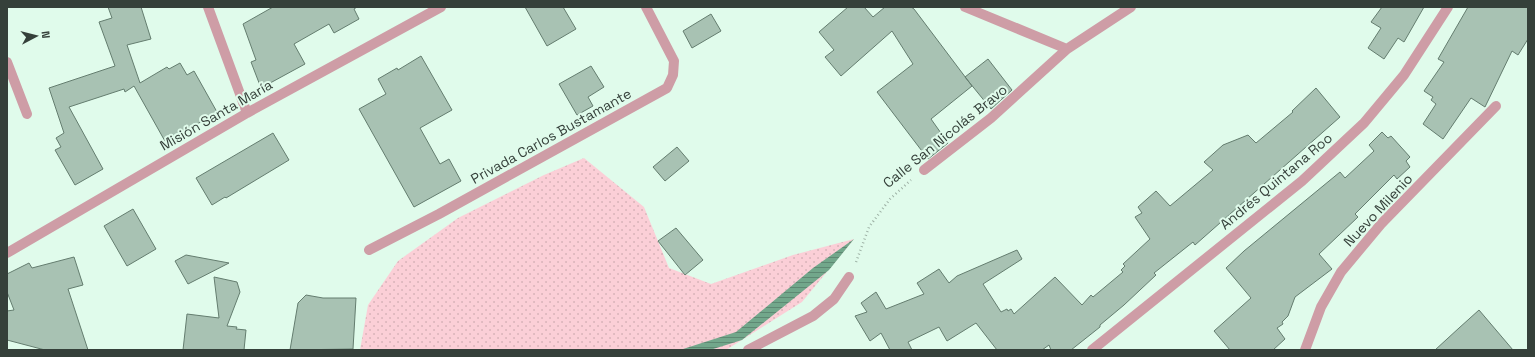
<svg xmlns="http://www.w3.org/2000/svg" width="1535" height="357" font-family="'Space Grotesk',sans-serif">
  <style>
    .grass { fill: url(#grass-dots) }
    .water { fill: url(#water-rules) }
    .building { fill: #a8c2b3; stroke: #647d6f }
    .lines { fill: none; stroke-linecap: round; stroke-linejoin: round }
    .path { stroke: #9db1a5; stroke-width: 2.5; stroke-dasharray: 1 3; stroke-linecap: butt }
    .street { stroke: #ce9da6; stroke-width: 10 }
    .labels { text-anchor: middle; stroke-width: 4; stroke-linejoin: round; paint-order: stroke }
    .street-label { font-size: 14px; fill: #35403a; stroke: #e0fbeb }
  </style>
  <defs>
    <pattern id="grass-dots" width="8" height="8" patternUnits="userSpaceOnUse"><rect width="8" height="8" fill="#fbcfd7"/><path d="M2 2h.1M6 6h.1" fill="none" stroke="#d8b3b9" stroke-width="1.8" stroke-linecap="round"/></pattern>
    <pattern id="water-rules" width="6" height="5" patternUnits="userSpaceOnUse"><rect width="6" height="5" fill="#72a78b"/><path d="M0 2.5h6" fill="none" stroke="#5e8973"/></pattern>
  </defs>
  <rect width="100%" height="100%" fill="#e0fbeb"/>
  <path class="grass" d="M584 158 644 207 669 268 711 284 793 255 854 239 802 302 726 350H360L368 305 398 261 458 218 544 175Z"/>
  <path class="water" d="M854 239 829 270 742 340 710 350H680L736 332 813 268Z"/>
  <path class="building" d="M108 7H141L151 39 127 45 140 83 167 67 169 69 180 63 187 75 194 71 217 112 166 143 134 86 125 92 124 89 69 107 103 169 75 185 55 150 61 147 56 138 64 133 49 88 115 66 99 22 112 18Z
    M273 7H357L354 9 359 19 334 33 329 24 294 44 305 64 261 88 251 62 256 60 243 24Z
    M525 7H563L576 29 547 46Z
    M848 7H864L873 17 885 7H911L914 9 972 86 931 119 948 143 928 159 877 92 913 64 892 31 841 76 825 57 834 50 819 32Z
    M1382 7H1424L1404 42 1398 38 1384 59 1368 48 1381 28 1371 22Z
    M1468 7H1528V39L1518 55 1512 51 1485 107 1471 98 1443 139 1423 124 1436 104 1431 100 1433 97 1424 91 1444 62 1438 59Z
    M711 14 721 31 692 48 683 31Z
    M421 56 452 110 420 128 440 164 449 159 461 181 414 207 359 109 386 94 378 79 397 68 398 70Z
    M988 59 1012 90 991 109 965 77Z
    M591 66 604 87 588 97 593 106 577 115 559 84Z
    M1316 88 1340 117 1195 245 1193 242 1154 273 1156 275 1124 305 1100 325V327L1071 350H1051L1049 345 1042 350H997L976 323 947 341 939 327 908 342 912 350H890L881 333 870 341 855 316 867 312 861 303 876 292 886 309 924 294 917 283 939 269 949 283 957 276 1017 250 1022 259 983 284 1001 312 1007 309 1008 311 1011 309 1014 314 1055 277 1082 305 1091 295 1093 297 1123 272 1121 270 1125 266 1123 264 1150 239 1135 217 1142 213 1138 207 1156 191 1170 206 1213 170 1204 162 1223 145 1248 135 1256 143 1293 112 1292 111Z
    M1382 132 1388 138 1391 136 1410 157 1406 161 1410 167 1397 179 1394 175 1355 214 1358 217 1319 254 1332 269 1295 297 1288 316 1282 322 1283 324 1277 328 1285 339 1273 350H1230L1214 331 1251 298 1226 268 1244 251 1340 172 1345 178 1374 151 1369 145Z
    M273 133 289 160 226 198 225 197 212 205 196 178Z
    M677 147 689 161 665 181 653 167Z
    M133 209 156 249 127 266 104 226Z
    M676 228 703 260 685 275 658 241Z
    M186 255 229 263 188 284 175 261Z
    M74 257 83 285 68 289 88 350H45L7 340V311L14 310 7 292V274L29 263 32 268Z
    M214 277 237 282 240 292 227 326 237 327 236 329 246 330 244 350H183L187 314 219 318Z
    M306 295 323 298H356L353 349 290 350 298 303Z
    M1479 310 1513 350H1435L1459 328Z"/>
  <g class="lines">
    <path class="path" d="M856 262 869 227 890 199 911 180"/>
    <path class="street" d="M208 7 247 113
      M965 7 1067 49
      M7 62 27 114
      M924 170 991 118 1067 49 1131 7
      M369 250 439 214 667 88 673 75 674 61 646 7
      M7 253 247 113 441 7
      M748 350 813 316 834 299 849 277
      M1092 350 1302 181 1364 123 1404 75 1448 7
      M1305 350 1321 307 1341 272 1381 224 1496 106"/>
  </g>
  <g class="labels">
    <g class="street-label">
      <text transform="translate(216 115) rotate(-30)" y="5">Misión Santa María</text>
      <text transform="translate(551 136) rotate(-29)" y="5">Privada Carlos Bustamante</text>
      <text transform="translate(945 136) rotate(-39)" y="5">Calle San Nicolás Bravo</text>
      <text transform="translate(1276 181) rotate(-40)" y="5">Andrés Quintana Roo</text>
      <text transform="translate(1378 210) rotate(-47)" y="5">Nuevo Milenio</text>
    </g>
  </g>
  <rect width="1535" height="357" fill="none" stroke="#35403a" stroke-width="16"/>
  <g transform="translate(36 36) rotate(83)" stroke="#e0fbeb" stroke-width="3" paint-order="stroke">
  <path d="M0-3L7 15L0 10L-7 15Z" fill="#35403a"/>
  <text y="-6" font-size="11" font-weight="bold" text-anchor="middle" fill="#35403a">N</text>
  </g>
</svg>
